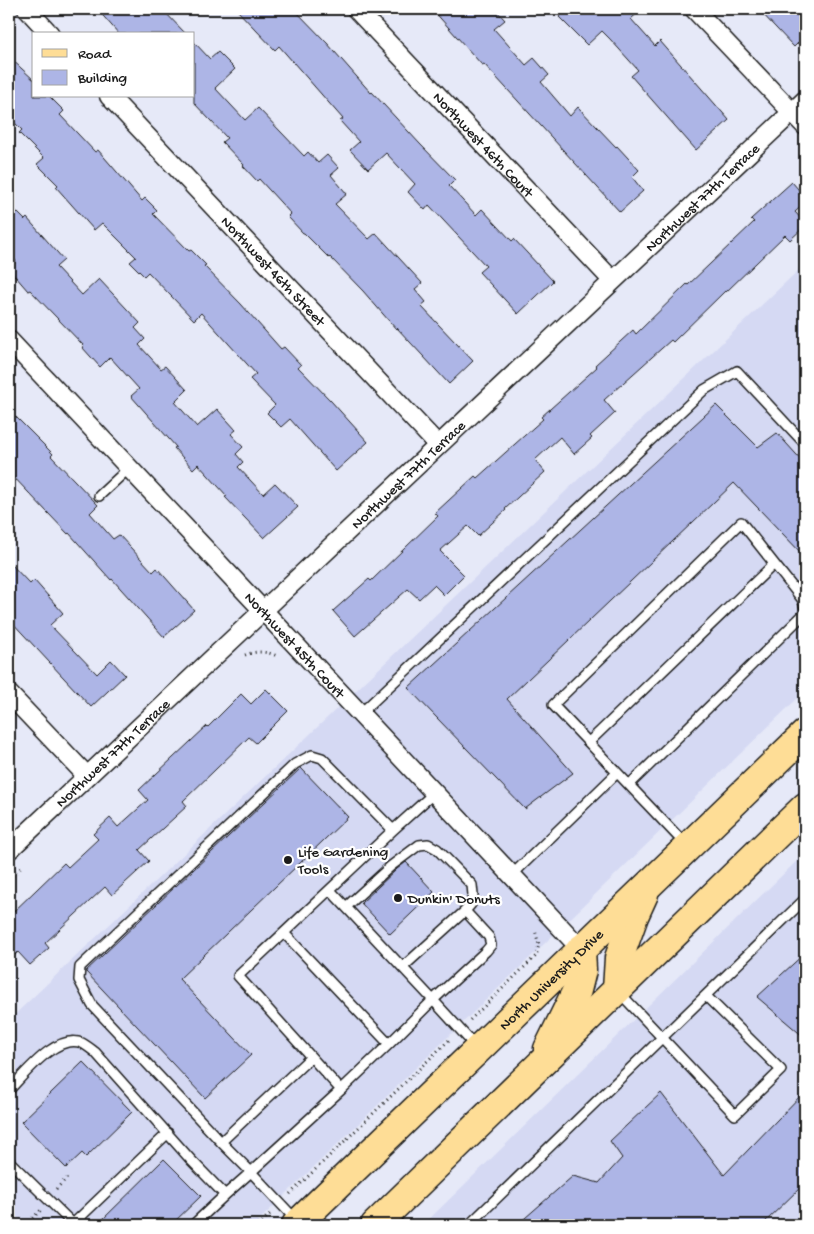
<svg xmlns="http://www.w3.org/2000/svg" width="814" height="1234" font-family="'Gochi Hand',sans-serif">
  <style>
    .built { fill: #d5d9f3 }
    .building { fill: #adb5e6; stroke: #1c1c1c }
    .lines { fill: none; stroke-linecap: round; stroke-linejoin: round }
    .service-casing { stroke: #1c1c1c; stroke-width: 12 }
    .minor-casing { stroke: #1c1c1c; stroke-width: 21 }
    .primary-casing { stroke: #1c1c1c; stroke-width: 31 }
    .path { stroke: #1c1c1c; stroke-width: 3; stroke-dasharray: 1 4; stroke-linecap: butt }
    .service { stroke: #fff; stroke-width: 9 }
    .minor { stroke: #fff; stroke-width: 18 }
    .primary { stroke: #fedd96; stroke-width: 28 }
    .poi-dot { fill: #1c1c1c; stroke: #fff; stroke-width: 2 }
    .labels { text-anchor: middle; stroke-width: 4.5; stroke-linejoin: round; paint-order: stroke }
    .street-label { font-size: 15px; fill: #1c1c1c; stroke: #fff }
    .poi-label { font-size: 15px; fill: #1c1c1c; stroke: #fff; text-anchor: start }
  </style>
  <rect width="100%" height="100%" fill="#e6e9f8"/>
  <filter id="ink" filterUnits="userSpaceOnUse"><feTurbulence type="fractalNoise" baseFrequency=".02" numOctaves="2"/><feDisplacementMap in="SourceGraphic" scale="10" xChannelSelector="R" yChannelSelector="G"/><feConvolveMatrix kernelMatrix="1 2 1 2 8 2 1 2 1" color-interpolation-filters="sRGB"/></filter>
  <g filter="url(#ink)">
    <path class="built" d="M805 264V691L254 1225H25L9 1208V1020Z
      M805 853V1225H423Z"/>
    <path class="building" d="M97 9H162L186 34H119Z
      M236 9H294L327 43 371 93 372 92 420 144 455 180 449 186 476 215 482 209 512 241 514 239 553 281 518 314 479 272 486 266 429 205 425 210 408 192 415 184 386 153 368 169 350 150 359 142 340 121 343 119 279 46 275 50Z
      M432 9H495L505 20 494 29 526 65 534 58 549 75 541 82 570 116 578 107 616 147 617 146 639 170 632 177 643 191 620 212 484 64 482 65Z
      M567 9H642L631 19 655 46 660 41 729 120 696 150 631 76 638 70 610 39 602 31 587 45 559 17Z
      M758 9H805V36L794 47Z
      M194 42 210 59 218 52 235 69 215 88 245 120 258 108 304 156 308 152 318 163 327 155 339 168 331 175 347 194 335 204 369 239 376 233 422 283 415 289 426 302 421 306 473 361 449 384 397 328 396 329 363 291 330 257 329 258 304 233H303L288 217 291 214 259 179 257 181 243 166 244 165 222 142 227 138 194 103Z
      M9 57 34 80V96H49L64 111 60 115 95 152 98 150 142 201 145 198 157 210 153 214 189 251 191 250 206 265 204 266 241 304 281 349 284 347 301 365 298 367 331 401 368 442 336 471 290 419 281 427 267 413 275 405 250 379 256 374 201 313 194 320 148 272 144 276 130 262 136 257 102 223 94 230 56 187 58 185 37 164 44 158 19 133 22 130 9 117Z
      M792 182 805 197V203L795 212 805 223V226L790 240 785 235 726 292 725 291 673 342 671 340 604 400 615 413 590 436 592 438 574 454 560 437 535 460 545 472 505 509 506 510 478 536 468 526 440 551 464 575 444 595 434 585 419 599 408 589 355 636 333 611 369 579 371 581 438 516 435 513 475 476 477 478 543 419 541 417 597 367 595 365 633 330 636 334 687 284 688 285 754 222 751 219Z
      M9 204 25 220 27 218 64 260 56 267 82 295 99 279 140 323 135 328 145 339 139 345 161 369 165 366 187 390 175 402 197 427 217 409 236 430 231 434 243 447 236 454 243 462 238 467 263 494 275 483 298 507 264 538 225 497 227 496 198 464 193 469 174 448 176 447 131 396 139 389 110 357 100 367 82 347 84 346 30 290 28 291 9 269 16 261 9 253Z
      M716 405 758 447 777 433 805 464V557L734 483 507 699 573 773 525 809 408 688Z
      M9 410 53 454 51 456 98 505 90 513 113 539 119 535 153 572 157 568 194 610 164 637 112 579 111 580 69 533 68 534 9 472Z
      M9 562 30 584 34 580 63 613 50 625 97 674 111 660 125 675 91 707 9 619Z
      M266 689 288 711 256 743 249 737 183 801 187 806 139 850 149 861 112 895 105 887 45 943 49 948 30 965 18 952 9 961V916L64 863 68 867 98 839 93 834 110 818 118 827 148 800 139 790 207 726 208 727 241 694 251 704Z
      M301 768 348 817 179 979 251 1055 205 1098 86 972V971Z
      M406 862 434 892 390 934 361 903 397 869Z
      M805 953V1038L757 997Z
      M83 1062 132 1112 86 1157 82 1153 66 1168 21 1122Z
      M805 1091V1183L762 1225H517L573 1176 599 1183 622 1158 610 1141 661 1093 724 1175Z
      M164 1159 201 1196 171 1225H97Z"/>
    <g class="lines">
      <defs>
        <path id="service" d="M99 496 129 468
          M360 714 704 390 737 371 805 444
          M589 742 774 564
          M629 785 805 613
          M686 845 553 705 741 522 802 599 805 607
          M512 875 617 773
          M330 890 433 1000 389 1044 341 1090 238 976 393 830 434 793
          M346 907 391 866 419 845 428 844 437 849 472 885 473 895 471 904 465 911 403 967
          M465 911 489 937 491 945 486 951 433 1000 476 1047
          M284 933 389 1044
          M619 992 735 1115 781 1070 706 996
          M311 1057 221 1142 92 1005 79 980 80 967 295 764 312 755 322 758 393 830
          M9 1090C25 1074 56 1033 82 1043 86 1045 91 1049 95 1052L191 1160 225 1195 251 1172 297 1221
          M221 1142 251 1172 341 1090
          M9 1161 74 1225
          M73 1224 168 1133
          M193 1225 225 1195
          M469 1225 805 899"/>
        <g id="minor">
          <path d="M27 9 50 34"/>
          <path id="s1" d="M356 9 612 280"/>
          <path d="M694 9 805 126"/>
          <path id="s2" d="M109 96 438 445"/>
          <path id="s3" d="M9 340 581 949"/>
          <path d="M9 694 87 776"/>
          <path id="s4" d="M9 850 805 100"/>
        </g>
        <g id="primary">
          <path d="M617 990 619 958 634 916 644 894"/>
          <path d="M548 1049 577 990 582 970 581 949"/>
          <path id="s5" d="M296 1225 805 734"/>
          <path d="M375 1225 805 807"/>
        </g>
      </defs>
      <use href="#service" class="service-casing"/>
      <use href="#minor" class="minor-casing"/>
      <use href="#primary" class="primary-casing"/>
      <path class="path" d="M245 655C255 651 267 651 277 656
        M9 879 23 866
        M470 1020 536 956 539 945 535 930
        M56 1189 67 1178
        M290 1194 449 1040
        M9 1220 14 1225
        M25 1225 41 1210
        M258 1225 270 1214"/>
      <use href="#service" class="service"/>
      <use href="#minor" class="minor"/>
      <use href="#primary" class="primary"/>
    </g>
  </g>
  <g class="poi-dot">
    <circle cx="288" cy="860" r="5"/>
    <circle cx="398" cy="898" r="5"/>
  </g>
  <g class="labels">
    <g class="street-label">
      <text dy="5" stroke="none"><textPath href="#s1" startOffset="186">Northwest 46th Court</textPath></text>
      <text dy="5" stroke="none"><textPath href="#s4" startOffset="952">Northwest 77th Terrace</textPath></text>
      <text dy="5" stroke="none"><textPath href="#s2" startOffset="240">Northwest 46th Street</textPath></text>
      <text dy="5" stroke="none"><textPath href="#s4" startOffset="548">Northwest 77th Terrace</textPath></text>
      <text dy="5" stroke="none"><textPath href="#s3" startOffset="418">Northwest 45th Court</textPath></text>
      <text dy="5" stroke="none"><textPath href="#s4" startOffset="142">Northwest 77th Terrace</textPath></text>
      <text dy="5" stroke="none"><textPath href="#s5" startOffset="354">North University Drive</textPath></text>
    </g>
    <g class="poi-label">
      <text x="298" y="856">Life Gardening<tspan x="298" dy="17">Tools</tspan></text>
      <text x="408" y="903">Dunkin' Donuts</text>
    </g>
  </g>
  <rect width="814" height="1234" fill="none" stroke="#fff" stroke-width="30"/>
  <rect x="15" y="15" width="784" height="1204" fill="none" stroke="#1c1c1c" stroke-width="2" filter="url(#ink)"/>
  <rect x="32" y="32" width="162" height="65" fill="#ffffff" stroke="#a4a4a4"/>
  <rect x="42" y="49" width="25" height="8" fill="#fedd96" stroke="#a4a4a4"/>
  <text x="78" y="58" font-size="15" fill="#1c1c1c">Road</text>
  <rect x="42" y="70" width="25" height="15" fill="#adb5e6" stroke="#a4a4a4"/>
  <text x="78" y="82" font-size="15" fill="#1c1c1c">Building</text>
</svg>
